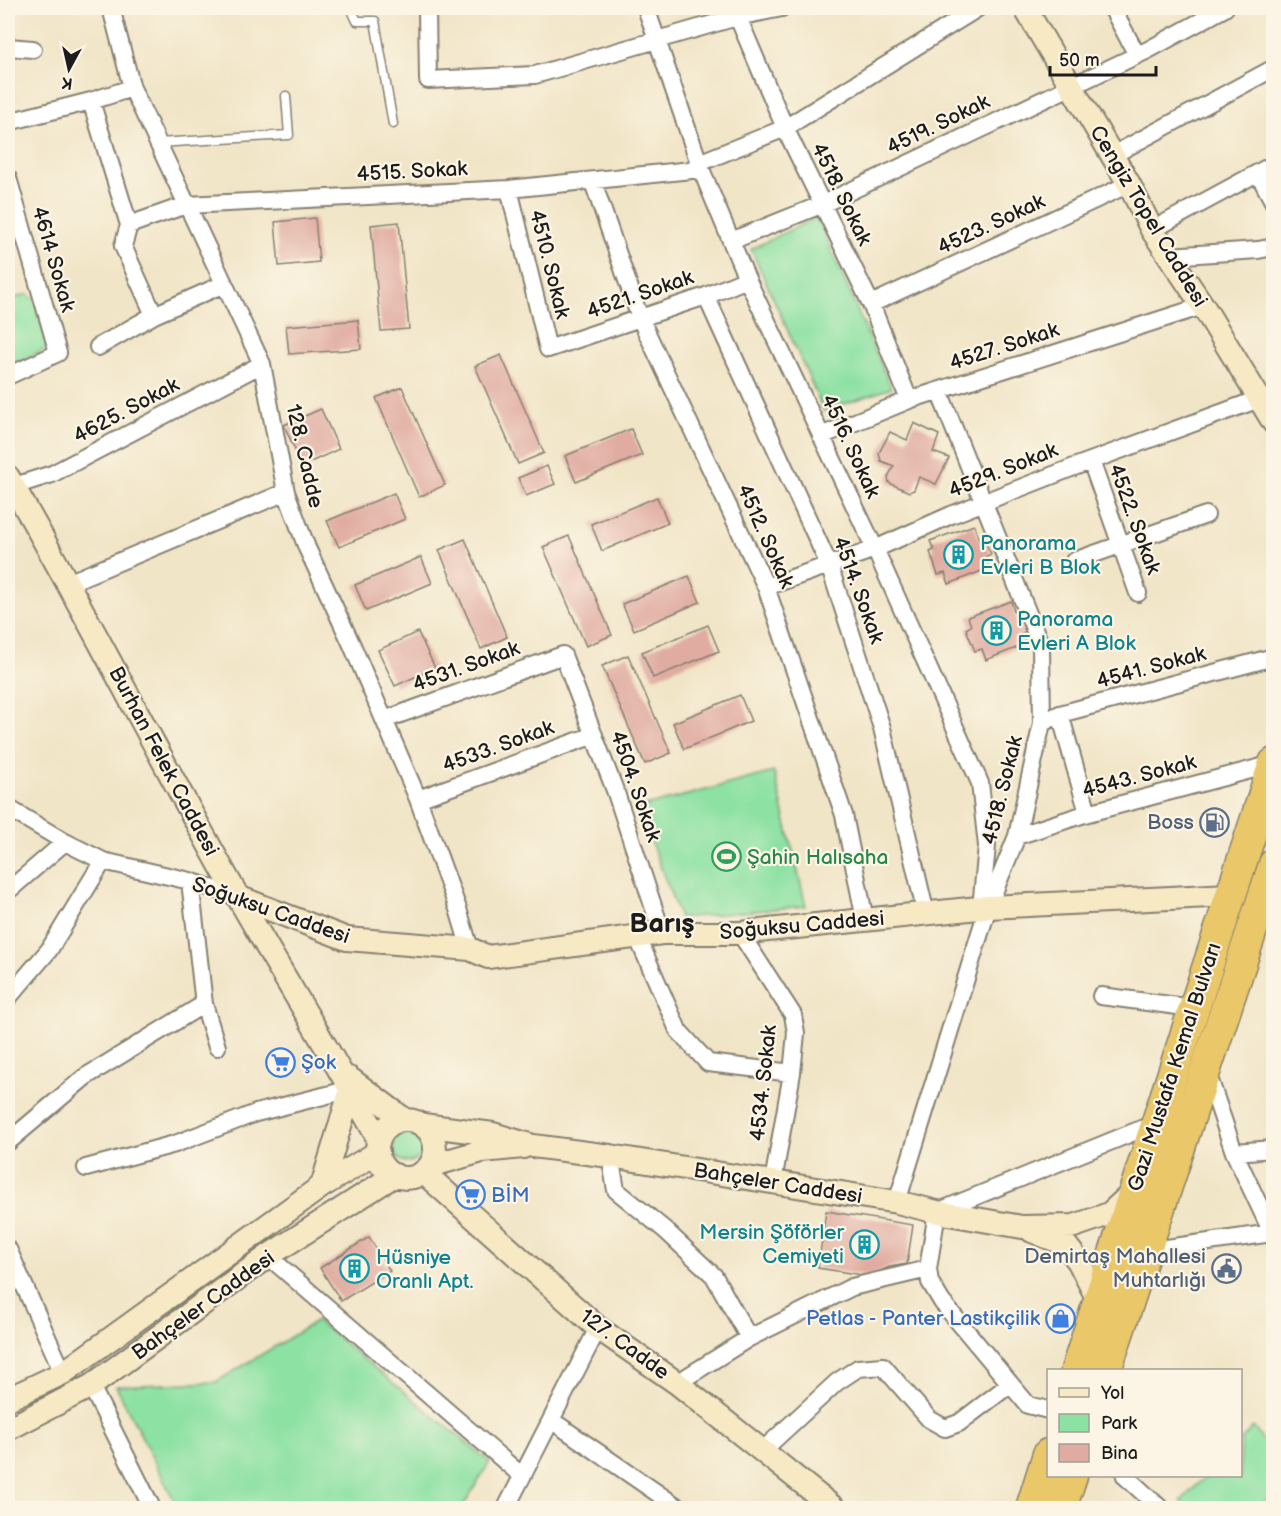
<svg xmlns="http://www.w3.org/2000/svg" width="1281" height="1516" font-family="'Balsamiq Sans',sans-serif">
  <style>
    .green { fill: #8ce1a3; stroke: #547e60; stroke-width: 1.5 }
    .building { fill: #e0aba0 }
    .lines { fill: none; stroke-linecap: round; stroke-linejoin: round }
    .lane-casing { stroke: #868072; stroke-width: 11 }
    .street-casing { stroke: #868072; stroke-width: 20 }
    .secondary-casing { stroke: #868072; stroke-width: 26 }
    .highway-casing { stroke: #868072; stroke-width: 33 }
    .lane { stroke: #fff; stroke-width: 8 }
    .street { stroke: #fff; stroke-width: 16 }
    .secondary { stroke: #f7e9c3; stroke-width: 22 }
    .highway { stroke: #eac769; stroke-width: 30 }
    .labels { text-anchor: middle; stroke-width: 4.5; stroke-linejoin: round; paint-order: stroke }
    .street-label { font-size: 21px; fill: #1c1c1c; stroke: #fcf5e5 }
    .culture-label { font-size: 21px; fill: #0d838f; stroke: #fcf5e5; text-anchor: start }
    .service-label { font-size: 21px; fill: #4e5e75; stroke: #fcf5e5; text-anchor: end }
    .leisure-label { font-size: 21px; fill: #27864d; stroke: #fcf5e5; text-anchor: start }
    .shop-label { font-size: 21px; fill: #366cbe; stroke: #fcf5e5; text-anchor: start }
    .district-label { font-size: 27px; font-weight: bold; fill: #1c1c1c; stroke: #fcf5e5 }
  </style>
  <rect width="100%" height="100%" fill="#fcf5e5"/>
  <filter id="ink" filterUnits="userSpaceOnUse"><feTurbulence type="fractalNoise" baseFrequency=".0167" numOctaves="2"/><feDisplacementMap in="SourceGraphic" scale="12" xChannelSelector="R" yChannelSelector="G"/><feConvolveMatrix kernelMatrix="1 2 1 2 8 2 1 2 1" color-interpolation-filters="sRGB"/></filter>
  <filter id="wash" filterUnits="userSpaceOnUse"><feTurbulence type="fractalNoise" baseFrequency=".008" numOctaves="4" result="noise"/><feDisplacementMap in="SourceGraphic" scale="24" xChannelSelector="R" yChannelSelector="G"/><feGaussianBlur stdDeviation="1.35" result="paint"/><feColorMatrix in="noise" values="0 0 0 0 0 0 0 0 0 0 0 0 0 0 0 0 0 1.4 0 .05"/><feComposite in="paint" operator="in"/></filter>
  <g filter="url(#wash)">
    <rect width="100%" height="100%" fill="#f1e5c7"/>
    <path class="green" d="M817 217 891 388 824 411 751 249Z
      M27 294 36 300 48 348 8 368V300Z
      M774 772 806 906 680 918 638 808Z
      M393 1147a15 15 0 1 1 30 0a15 15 0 1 1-30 0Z
      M317 1321 490 1462 462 1508H178L116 1386 216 1382Z
      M1253 1427 1273 1453V1495L1258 1508H1189L1181 1501 1206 1476H1240L1241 1440Z"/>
    <g id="blocks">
      <path class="building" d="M315 218 319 262 279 266 275 222Z
        M399 222 409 329 381 331 371 225Z
        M358 320 361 349 289 354 286 326Z
        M501 355 544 453 518 464 475 366Z
        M402 387 445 485 419 497 376 398Z
        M321 409 339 449 302 466 284 425Z
        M914 423 939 435 933 452 949 458 936 484 919 477 914 490 909 492 889 483 888 477 894 466 881 461 879 453 890 432 907 440Z
        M631 429 642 455 576 482 565 456Z
        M547 466 555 484 526 496 518 478Z
        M394 493 405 519 339 547 327 521Z
        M657 497 668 523 602 551 591 524Z
        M974 525 980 542 984 540 991 554 985 557 989 568 949 584 945 573 938 575 930 552 934 550 930 541Z
        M569 536 612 635 586 646 543 547Z
        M465 539 507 637 481 649 439 550Z
        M421 557 432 583 366 611 355 585Z
        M689 576 700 602 634 630 622 604Z
        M1011 601 1016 618 1021 616 1028 630 1022 633 1026 644 986 660 982 649 975 651 966 629 971 626 968 617Z
        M708 625 719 651 653 678 642 652Z
        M418 632 435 668 395 686 378 650Z
        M628 655 671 753 645 764 602 666Z
        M740 695 751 721 684 749 673 723Z
        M826 1211 913 1225 907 1264 889 1267 869 1276 818 1268Z
        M369 1237 390 1271 341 1301 320 1268Z"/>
    </g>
  </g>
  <g filter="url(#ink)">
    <use href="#blocks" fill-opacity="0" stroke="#868072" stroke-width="1.5"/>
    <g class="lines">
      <defs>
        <path id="lane" d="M351 8 357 21H375L393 124
          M158 143 289 135 286 96"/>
        <path id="street" d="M111 8 132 88 262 364 286 492 307 548 352 645 418 799 458 909 470 949
          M427 8 428 80 535 75 737 17 782 8
          M646 8 701 169 747 279 875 549 980 783 987 846 981 908
          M734 8 785 128 871 304 909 400
          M1112 8 1137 55
          M8 47 33 49
          M91 101 129 225 123 246 154 315
          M8 122 91 101 132 88
          M1111 156 1274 68
          M699 163 785 128 978 8
          M1258 173 1274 203
          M8 178 58 353 8 376
          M593 182 640 318 766 587 844 815 865 920
          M509 189 548 349 706 296 747 279
          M129 225 186 205 509 189 701 169
          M1152 230 1274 164
          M731 241 823 204 1148 50 1225 8
          M1169 256 1258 250 1274 247
          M706 296 829 565 882 728 926 914
          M871 304 1129 184
          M98 347 154 315 224 284
          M821 436 909 400 1203 306
          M1091 461 1138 593
          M8 488 52 474 262 364
          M1074 561 1206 515
          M68 583 286 492
          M766 587 875 549 951 515 1074 467 1259 399
          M1060 714 1088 813
          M384 720 563 655 616 793 662 933
          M1042 723 1060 714 1274 657
          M418 799 594 735
          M8 808 65 842 103 861 190 881 238 897
          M1017 836 1088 813 1273 764
          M190 881 204 1004 217 1047
          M8 891 65 842
          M740 933 793 1015 796 1033 792 1073 773 1182
          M637 936 678 1030 708 1063 792 1073
          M1101 996 1193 1008
          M8 998 49 950 103 861
          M1207 1072 1234 1152 1274 1237
          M8 1142 85 1077 204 1004
          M1234 1152 1274 1149
          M610 1156 616 1190 665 1230 714 1276 749 1338
          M86 1168 175 1144 256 1113 351 1089
          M897 1202 988 907 1017 836 1042 723 1041 646 939 391
          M8 1249 63 1373
          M1146 1251 1272 1233
          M268 1256 522 1476
          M677 1383 749 1338 852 1287 928 1269
          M91 1386 152 1508
          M1048 1410 1028 1405 942 1302 930 1282 928 1269 937 1212 1156 1123
          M551 1420 679 1508
          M762 1451 837 1382 858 1368 883 1366 929 1419 945 1428 959 1423 1009 1385
          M1125 1476 1160 1508
          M506 1508 598 1328"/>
        <path id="secondary" d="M1025 8 1129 184 1152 230 1203 306 1274 423
          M8 477C88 615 159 758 238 897 285 979 334 1058 379 1140
          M238 897 347 939 470 949 488 957 662 933H740L988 907 1230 895
          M349 1078 405 1120
          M377 1149a29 29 0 1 1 58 0a29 29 0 1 1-58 0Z
          M423 1125 493 1134 533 1146 610 1156 897 1202 937 1212 1022 1227 1074 1226 1109 1214 1133 1192
          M430 1166 482 1151 523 1147
          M423 1172 598 1328 677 1383 834 1508
          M322 1186 351 1089
          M1032 1231 1065 1244 1079 1262 1098 1300
          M8 1399 63 1373 322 1186 378 1152
          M8 1429 91 1386 268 1256 395 1175"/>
        <path id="highway" d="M1076 1370 1274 763
          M1106 1370 1274 864
          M1031 1508 1048 1454
          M1061 1508 1072 1476"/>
      </defs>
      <use href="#lane" class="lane-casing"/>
      <use href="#street" class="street-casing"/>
      <use href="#secondary" class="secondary-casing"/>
      <use href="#highway" class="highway-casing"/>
      <use href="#lane" class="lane"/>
      <use href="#street" class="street"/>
      <use href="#secondary" class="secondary"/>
      <use href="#highway" class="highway"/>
    </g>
  </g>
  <defs>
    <symbol id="building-ring" viewBox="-11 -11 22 22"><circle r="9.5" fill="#fcf5e5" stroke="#0f9aa8" stroke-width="1.5"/><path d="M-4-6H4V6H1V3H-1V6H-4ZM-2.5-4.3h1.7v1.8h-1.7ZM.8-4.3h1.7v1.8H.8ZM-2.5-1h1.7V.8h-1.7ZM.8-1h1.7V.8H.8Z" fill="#0f9aa8"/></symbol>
    <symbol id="fuel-ring" viewBox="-11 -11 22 22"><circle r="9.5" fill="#fcf5e5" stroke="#5c6f8a" stroke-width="1.5"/><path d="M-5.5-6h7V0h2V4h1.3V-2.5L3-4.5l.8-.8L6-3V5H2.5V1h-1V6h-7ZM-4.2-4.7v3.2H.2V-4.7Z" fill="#5c6f8a"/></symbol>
    <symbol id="stadium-ring" viewBox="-11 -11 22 22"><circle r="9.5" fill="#fcf5e5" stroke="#2e9e5b" stroke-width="1.5"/><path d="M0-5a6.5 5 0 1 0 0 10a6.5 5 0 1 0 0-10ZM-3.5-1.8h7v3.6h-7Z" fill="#2e9e5b"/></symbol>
    <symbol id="supermarket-ring" viewBox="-11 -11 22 22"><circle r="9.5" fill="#fcf5e5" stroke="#3f7fe0" stroke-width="1.5"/><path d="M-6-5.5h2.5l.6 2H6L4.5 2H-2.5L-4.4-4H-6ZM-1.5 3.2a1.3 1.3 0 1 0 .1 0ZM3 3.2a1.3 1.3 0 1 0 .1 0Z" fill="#3f7fe0"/></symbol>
    <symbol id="civic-ring" viewBox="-11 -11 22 22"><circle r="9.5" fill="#fcf5e5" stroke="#5c6f8a" stroke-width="1.5"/><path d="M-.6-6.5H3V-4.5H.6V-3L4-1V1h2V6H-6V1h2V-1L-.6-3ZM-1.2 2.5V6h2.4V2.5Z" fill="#5c6f8a"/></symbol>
    <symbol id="shop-ring" viewBox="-11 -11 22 22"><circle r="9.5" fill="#fcf5e5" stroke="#3f7fe0" stroke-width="1.5"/><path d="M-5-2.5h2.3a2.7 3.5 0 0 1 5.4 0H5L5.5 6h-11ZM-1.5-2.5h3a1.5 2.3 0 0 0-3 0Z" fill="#3f7fe0"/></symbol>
  </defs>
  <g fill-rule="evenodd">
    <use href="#building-ring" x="942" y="538" width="33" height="33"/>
    <use href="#building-ring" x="980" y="614" width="33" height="33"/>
    <use href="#fuel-ring" x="1198" y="806" width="33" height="33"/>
    <use href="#stadium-ring" x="710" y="840" width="33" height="33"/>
    <use href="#supermarket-ring" x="264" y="1046" width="33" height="33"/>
    <use href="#supermarket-ring" x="454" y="1178" width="33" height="33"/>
    <use href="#building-ring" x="848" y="1228" width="33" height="33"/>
    <use href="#civic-ring" x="1210" y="1252" width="33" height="33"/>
    <use href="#building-ring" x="338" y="1252" width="33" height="33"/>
    <use href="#shop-ring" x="1044" y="1302" width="33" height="33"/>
  </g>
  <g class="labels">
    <g class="street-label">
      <text transform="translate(938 124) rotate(-26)" y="7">4519. Sokak</text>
      <text transform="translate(412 171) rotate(-3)" y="7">4515. Sokak</text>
      <text transform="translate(842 194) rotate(64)" y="7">4518. Sokak</text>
      <text transform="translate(1149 216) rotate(59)" y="7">Cengiz Topel Caddesi</text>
      <text transform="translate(991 224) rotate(-25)" y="7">4523. Sokak</text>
      <text transform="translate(54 259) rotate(74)" y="7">4614 Sokak</text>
      <text transform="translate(550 264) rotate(76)" y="7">4510. Sokak</text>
      <text transform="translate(640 294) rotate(-19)" y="7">4521. Sokak</text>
      <text transform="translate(1004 346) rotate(-18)" y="7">4527. Sokak</text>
      <text transform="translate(126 410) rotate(-28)" y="7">4625. Sokak</text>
      <text transform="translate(851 446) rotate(65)" y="7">4516. Sokak</text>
      <text transform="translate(305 456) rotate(77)" y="7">128. Cadde</text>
      <text transform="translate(1003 470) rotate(-22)" y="7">4529. Sokak</text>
      <text transform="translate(1135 519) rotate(70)" y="7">4522. Sokak</text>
      <text transform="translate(766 536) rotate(66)" y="7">4512. Sokak</text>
      <text transform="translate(859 590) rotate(70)" y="7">4514. Sokak</text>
      <text transform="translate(466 666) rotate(-20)" y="7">4531. Sokak</text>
      <text transform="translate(1151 667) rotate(-15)" y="7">4541. Sokak</text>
      <text transform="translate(498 746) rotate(-20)" y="7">4533. Sokak</text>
      <text transform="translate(164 761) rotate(62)" y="7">Burhan Felek Caddesi</text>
      <text transform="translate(1139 776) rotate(-15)" y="7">4543. Sokak</text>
      <text transform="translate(636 786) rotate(71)" y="7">4504. Sokak</text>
      <text transform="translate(1002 790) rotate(-76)" y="7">4518. Sokak</text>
      <text transform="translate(271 910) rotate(19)" y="7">Soğuksu Caddesi</text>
      <text transform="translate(802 925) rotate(-5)" y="7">Soğuksu Caddesi</text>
      <text transform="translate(1174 1067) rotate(-72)" y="7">Gazi Mustafa Kemal Bulvarı</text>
      <text transform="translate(763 1083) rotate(-84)" y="7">4534. Sokak</text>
      <text transform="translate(778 1183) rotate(9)" y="7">Bahçeler Caddesi</text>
      <text transform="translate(203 1305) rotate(-36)" y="7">Bahçeler Caddesi</text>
      <text transform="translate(625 1344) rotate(36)" y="7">127. Cadde</text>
    </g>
    <g class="culture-label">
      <text x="980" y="550">Panorama<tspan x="980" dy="24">Evleri B Blok</tspan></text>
      <text x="1017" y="626">Panorama<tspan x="1017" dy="24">Evleri A Blok</tspan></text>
      <text x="844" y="1239" text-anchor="end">Mersin Şöförler<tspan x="844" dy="24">Cemiyeti</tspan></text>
      <text x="376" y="1264">Hüsniye<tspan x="376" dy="24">Oranlı Apt.</tspan></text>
    </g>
    <g class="service-label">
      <text x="1194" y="829">Boss</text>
      <text x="1206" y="1263">Demirtaş Mahallesi<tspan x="1206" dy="24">Muhtarlığı</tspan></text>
    </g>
    <g class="leisure-label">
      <text x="747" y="864">Şahin Halısaha</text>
    </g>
    <g class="shop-label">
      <text x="301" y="1069">Şok</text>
      <text x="491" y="1202">BİM</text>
      <text x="1040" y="1325" text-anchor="end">Petlas - Panter Lastikçilik</text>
    </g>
    <g class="district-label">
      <text x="662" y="932">Barış</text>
    </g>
  </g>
  <rect width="1281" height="1516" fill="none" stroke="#fcf5e5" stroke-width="30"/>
  <rect x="1047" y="1369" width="195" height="108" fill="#fcf5e5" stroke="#a29e95" stroke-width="1.5"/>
  <rect x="1059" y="1388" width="30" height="9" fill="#f7e9c3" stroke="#a29e95" stroke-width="1.5"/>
  <text x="1101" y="1399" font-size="18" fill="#1c1c1c">Yol</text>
  <rect x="1059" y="1414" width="30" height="18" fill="#8ce1a3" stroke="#a29e95" stroke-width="1.5"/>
  <text x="1101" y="1429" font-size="18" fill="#1c1c1c">Park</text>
  <rect x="1059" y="1444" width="30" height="18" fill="#e0aba0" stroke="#a29e95" stroke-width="1.5"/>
  <text x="1101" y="1459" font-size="18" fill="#1c1c1c">Bina</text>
  <g transform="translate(69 69) rotate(188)" stroke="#fcf5e5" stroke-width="4.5" paint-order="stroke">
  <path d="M0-4.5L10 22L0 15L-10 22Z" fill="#1c1c1c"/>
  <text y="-9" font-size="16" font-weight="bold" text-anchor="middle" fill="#1c1c1c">K</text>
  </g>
  <path d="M1050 66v9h106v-9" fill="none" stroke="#1c1c1c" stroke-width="3"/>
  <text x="1059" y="66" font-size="18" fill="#1c1c1c" stroke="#fcf5e5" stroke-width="4.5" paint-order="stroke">50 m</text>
</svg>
